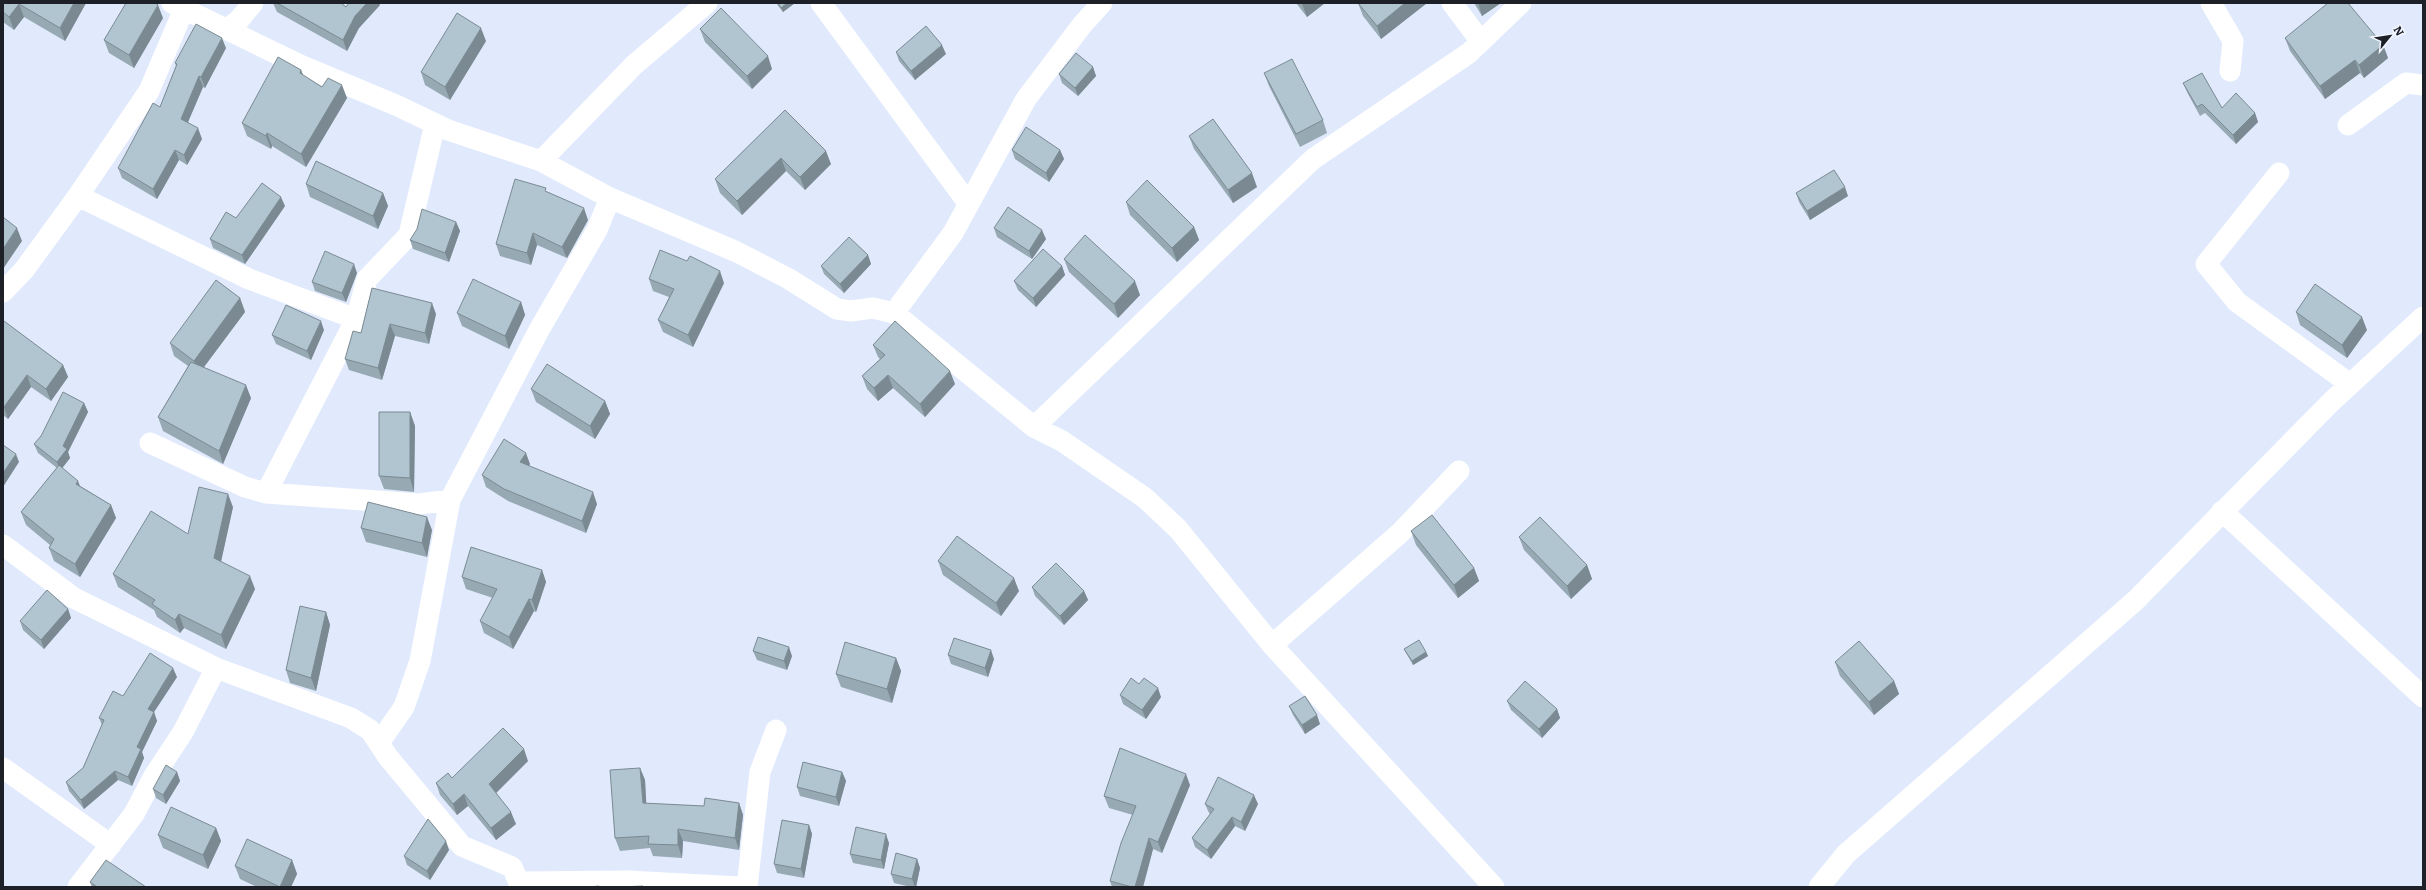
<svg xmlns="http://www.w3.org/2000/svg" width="2426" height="890" font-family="Literata,serif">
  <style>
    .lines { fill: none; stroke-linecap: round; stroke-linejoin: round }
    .street { stroke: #fff; stroke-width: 21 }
    .wall { fill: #97a9b3 }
    .shaded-wall { fill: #7b8a92 }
    .building { fill: #b0c5d0; stroke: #7b8a92 }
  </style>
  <rect width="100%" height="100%" fill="#e1eafd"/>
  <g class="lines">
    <path class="street" d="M172 3 300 65 398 106 448 130 541 161 610 198 737 252 789 279 837 309 851 311 873 308 894 313 1034 427 1062 441 1145 498 1178 529 1272 645 1494 887
      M821 3 968 203
      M1452 3 1476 35
      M2211 3 2233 41 2230 71
      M227 29 239 20 253 3
      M2348 125 2406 83 2423 85
      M541 161 634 65 707 3
      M2279 173 2206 264 2237 302 2350 384
      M78 196 249 279 356 319
      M3 292 24 270 78 196 149 91 184 9
      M894 313 953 233 1026 99 1082 25 1102 3
      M1034 427 1313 159 1469 53 1521 3
      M150 443 245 487 266 493 419 504 450 500
      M266 493 356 319 367 279 409 235 435 124
      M2222 511 2423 697
      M3 545 74 598 216 668 351 718 370 730 388 757 462 846 512 867 521 887
      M1272 645 1400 533 1459 471
      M379 743 404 707 420 661 450 500 539 330 597 230 610 198
      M3 768 111 845
      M521 882 628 881 740 887
      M78 887 134 814 154 776 183 732 216 668
      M747 887 760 772 776 730
      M1819 887 1846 854 2136 600 2331 402 2423 317"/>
  </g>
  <path class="wall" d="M3 3H86L65 41 24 17 14 30 3 22Z
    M273 3H341L346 7 380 5 359 28 347 51 277 12Z
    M776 3H795L783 12Z
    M1296 3H1325L1307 17Z
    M1358 3H1427L1381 39 1363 16Z
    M1474 3H1501L1482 16Z
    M163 18 134 68 109 53 104 40Z
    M700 29 772 69 752 89 705 42Z
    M2285 38 2383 45 2388 58 2364 78 2360 73 2325 99 2290 51Z
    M486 41 450 100 425 85 421 72Z
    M226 48 205 88 203 87 188 122 202 139 187 165 179 160 157 199 122 178 118 168 160 107 176 66 175 63Z
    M896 52 946 54 915 80 899 61Z
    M1093 67 1096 76 1078 96 1062 83 1059 74Z
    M301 70 303 75 322 87 347 98 306 167 272 146 271 149 247 136 242 123Z
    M1264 73 1323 120 1327 133 1300 147 1269 86Z
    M2183 83 2222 108 2255 113 2258 122 2236 144 2205 113 2200 116 2187 92Z
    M785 110 831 164 805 190 786 171 742 215 720 193 715 179Z
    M1189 136 1257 187 1233 203 1194 149Z
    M1012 150H1060L1064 159 1049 182 1015 159Z
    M306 184 383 193 388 206 378 229 310 197Z
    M548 192 588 220 567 258 537 245 531 265 500 256 496 244Z
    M1796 193 1848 196 1810 220 1799 202Z
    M1126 202 1194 227 1199 240 1177 262 1130 215Z
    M285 206 245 264 213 248 210 239 236 218Z
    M456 222 460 231 449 262 413 249 410 240Z
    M994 228 1046 239 1032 259 997 237Z
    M868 255 871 264 844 293 824 274 821 266Z
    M1064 259 1140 295 1118 318 1069 272Z
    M1062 266 1065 275 1036 307 1018 290 1014 281Z
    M357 273 346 302 315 291 312 282Z
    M649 279 724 283 693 347 663 332 658 320 669 297 653 291Z
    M372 288 436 314 429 344 395 336 382 380 349 370 345 359 361 333Z
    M240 298 245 312 204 367 251 398 223 464 163 431 158 417 188 366 174 356 170 343Z
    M521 302 525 315 509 349 462 326 457 313Z
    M2296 312 2367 330 2347 358 2300 325Z
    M3 322 63 365 68 377 51 401 31 387 8 419 3 415Z
    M324 330 311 360 276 344 272 335Z
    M873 345 955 384 925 417 893 388 878 401 867 389 862 376 880 359 878 357Z
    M531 389 605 401 610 414 595 439 536 402Z
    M84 403 88 412 68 452 70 458 62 468 80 486 111 505 116 518 80 577 54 561 49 548 50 545 26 525 21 512 57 468 38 453 34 444Z
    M410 412 415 426 414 492 384 489 379 476Z
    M530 464 529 466 597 504 586 533 508 501 486 487 482 475Z
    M233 507 221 561 255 589 226 649 184 628 180 633 157 617 154 610 118 587 113 574 188 534Z
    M361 528 432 530 427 557 366 542Z
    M1411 531 1474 568 1479 581 1458 598 1416 545Z
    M1519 537 1587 565 1592 579 1571 599 1524 550Z
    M938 561 1019 591 1001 616 943 575Z
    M542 570 546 582 536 612 534 611 513 649 484 633 480 621 493 598 466 589 462 577Z
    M1032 587 1084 591 1088 600 1064 625 1035 596Z
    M68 609 71 618 44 649 23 630 20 621Z
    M326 612 330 625 316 691 290 683 286 670Z
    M1404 649 1426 652 1428 656 1413 665 1406 653Z
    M753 651 792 656 787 670 757 660Z
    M948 655 994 659 988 677 951 664Z
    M896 658 901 671 892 703 841 687 836 674Z
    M1835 662 1894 681 1899 694 1874 715 1840 676Z
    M177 677 154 712 157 721 142 752 144 758 132 786 118 780 84 809 69 791 66 782 83 768 102 725 99 718 123 696Z
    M1139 684 1161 697 1146 719 1123 704 1120 695Z
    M1507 701 1557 709 1560 718 1542 738 1511 710Z
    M1289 706 1320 724 1305 734 1293 715Z
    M528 761 496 793 516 824 496 840 468 806 457 815 440 795 436 783 452 778Z
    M640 768 645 780 646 804 704 806 739 803 743 815 739 850 683 841 682 858 653 856 650 848 620 851 615 838Z
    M177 772 180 781 166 804 156 798 153 789Z
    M842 772 846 781 839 806 800 796 797 787Z
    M1190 785 1162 853 1153 849 1143 887H1112L1110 881 1133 815 1109 808 1104 796Z
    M1205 804H1258L1245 831 1235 826 1211 859 1195 847 1192 838 1210 814 1209 813Z
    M809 825 812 834 804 878 777 873 774 864Z
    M216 828 221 841 208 869 163 848 158 835Z
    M889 843 884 869 853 863 850 854Z
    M449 850 430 880 407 865 404 856Z
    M917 859 920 868 916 887H911L894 883 891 874Z
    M292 860 297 874 291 887H257L240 879 235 866Z
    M90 882 146 887H92Z"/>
  <path class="shaded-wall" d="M74 3H86L65 41 60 28Z
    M367 3H379L380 5 359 28 347 51 343 40 355 16Z
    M787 3H795L783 12 781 8Z
    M1303 3H1325L1307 17 1302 4Z
    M1405 3H1427L1381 39 1377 26Z
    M1478 3H1501L1482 16Z
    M19 4 24 17 14 30 9 17Z
    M158 5 163 18 134 68 129 55Z
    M481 28 486 41 450 100 445 87Z
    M222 38 226 48 205 88 201 77Z
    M942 45 946 54 915 80 911 71Z
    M2383 45 2388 58 2364 78 2359 65Z
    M768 56 772 69 752 89 747 76Z
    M2355 60 2360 73 2325 99 2320 86Z
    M1093 67 1096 76 1078 96 1075 88Z
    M301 70 306 83 300 73Z
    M199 76 203 87 185 129 181 119Z
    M342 85 347 98 306 167 301 154Z
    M2255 113 2258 122 2236 144 2233 135Z
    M198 128 202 139 187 165 184 155Z
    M267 133 272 146 271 149 266 136Z
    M175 150 179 160 157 199 153 189Z
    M1060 150 1064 159 1049 182 1046 173Z
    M826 151 831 164 805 190 800 177Z
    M781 158 786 171 742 215 737 201Z
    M1252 173 1257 187 1233 203 1228 190Z
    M1845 187 1848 196 1810 220 1807 211Z
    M383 193 388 206 378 229 373 216Z
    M281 197 285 206 245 264 242 255Z
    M584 208 588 220 567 258 562 247Z
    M456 222 460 231 449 262 445 253Z
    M1194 227 1199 240 1177 262 1172 248Z
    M17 228 22 241 3 269V249Z
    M1042 230 1046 239 1032 259 1029 251Z
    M533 233 537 245 531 265 527 253Z
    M868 255 871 264 844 293 840 284Z
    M354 264 357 273 346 302 342 293Z
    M1062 266 1065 275 1036 307 1033 298Z
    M720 271 724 283 693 347 688 335Z
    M1135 281 1140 295 1118 318 1114 304Z
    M240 298 245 312 198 375 194 361Z
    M521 302 525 315 509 349 505 336Z
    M432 303 436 314 429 344 425 333Z
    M2362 317 2367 330 2347 358 2342 345Z
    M321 321 324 330 311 360 307 351Z
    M390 324 395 336 382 380 378 368Z
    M63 365 68 377 51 401 46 389Z
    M950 371 955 384 925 417 920 404Z
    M27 375 31 387 8 419 4 407Z
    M888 375 893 388 878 401 874 388Z
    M246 385 251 398 223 464 219 451Z
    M605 401 610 414 595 439 590 426Z
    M84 403 88 412 68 452 70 458 60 471 57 462 63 446Z
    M410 412 415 426 414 492 410 478Z
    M526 453 530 464 524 474 520 462Z
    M16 454 19 462 3 487V473Z
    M78 481 83 494 76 484Z
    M593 492 597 504 586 533 582 521Z
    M228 494 233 507 219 571 214 558Z
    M111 505 116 518 80 577 75 564Z
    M427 517 432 530 427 557 422 543Z
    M1587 565 1592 579 1571 599 1567 586Z
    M1474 568 1479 581 1458 598 1454 585Z
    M542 570 546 582 536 612 532 600Z
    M250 576 255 589 226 649 221 635Z
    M1014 578 1019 591 1001 616 996 603Z
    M1084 591 1088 600 1064 625 1060 616Z
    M529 599 534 611 513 649 509 637Z
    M68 609 71 618 44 649 41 640Z
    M326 612 330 625 316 691 311 678Z
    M179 614 184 628 180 633 175 620Z
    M789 647 792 656 787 670 784 661Z
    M991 650 994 659 988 677 985 668Z
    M1426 652 1428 656 1413 665 1412 661Z
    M896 658 901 671 892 703 887 689Z
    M173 668 177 677 154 712 157 721 142 752 144 758 132 786 128 777 148 709Z
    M1894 681 1899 694 1874 715 1869 702Z
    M1158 688 1161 697 1146 719 1142 710Z
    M1557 709 1560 718 1542 738 1539 729Z
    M1317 715 1320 724 1305 734 1302 725Z
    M524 749 528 761 493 796 489 784Z
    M640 768 645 780 647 816 643 803Z
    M115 771 118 780 84 809 81 800Z
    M177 772 180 781 166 804 163 795Z
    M842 772 846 781 839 806 836 797Z
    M1186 774 1190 785 1162 853 1158 842Z
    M464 794 468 806 457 815 453 804Z
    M1254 795 1258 804 1245 831 1241 822Z
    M739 803 743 815 739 850 735 838Z
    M511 812 516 824 496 840 491 828Z
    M1232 817 1235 826 1211 859 1207 850Z
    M809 825 812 834 804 878 801 869Z
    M216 828 221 841 208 869 203 855Z
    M678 829 683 841 682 858 678 845Z
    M886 834 889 843 884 869 881 860Z
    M1149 838 1153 849 1143 887H1135Z
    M446 841 449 850 430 880 427 871Z
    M917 859 920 868 916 887H915L912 879Z
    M292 860 297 874 291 887H280Z"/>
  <path class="building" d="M3 3H74L60 28 19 4 9 17 3 12Z
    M126 3H155L158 5 129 55 104 40Z
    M277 3H341L346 7 349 3H367L355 16 343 40Z
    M778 3H787L781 8Z
    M1358 3H1405L1377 26Z
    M2328 3H2348L2383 45 2359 65 2355 60 2320 86 2285 38Z
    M721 8 768 56 747 76 700 29Z
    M457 13 481 28 445 87 421 72Z
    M196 24 222 38 201 77 199 76 181 119 198 128 184 155 175 150 153 189 118 168 153 103 160 107 177 64 175 63Z
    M926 26 942 45 911 71 896 52Z
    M1076 53 1093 67 1075 88 1059 74Z
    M278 57 301 70 300 73 322 87 328 78 342 85 301 154 267 133 266 136 242 123Z
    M1292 59 1323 120 1296 134 1264 73Z
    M2202 73 2222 108 2236 93 2255 113 2233 135 2202 104 2197 107 2183 83Z
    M785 110 826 151 800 177 781 158 737 201 715 179Z
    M1213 119 1252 173 1228 190 1189 136Z
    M1026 127 1060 150 1046 173 1012 150Z
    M316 161 383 193 373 216 306 184Z
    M1834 170 1845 187 1807 211 1796 193Z
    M515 179 546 188 545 191 584 208 562 247 533 233 527 253 496 244Z
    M1147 180 1194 227 1172 248 1126 202Z
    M262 183 281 197 242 255 210 239 226 212 236 218Z
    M1008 207 1042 230 1029 251 994 228Z
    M422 209 456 222 445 253 410 240 417 229Z
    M3 217 17 228 3 249Z
    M1085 235 1135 281 1114 304 1064 259Z
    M849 237 868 255 840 284 821 266Z
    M1043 249 1062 266 1033 298 1014 281Z
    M660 250 687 261 690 256 720 271 688 335 658 320 674 289 649 279Z
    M325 251 354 264 342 293 312 282Z
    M473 279 521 302 505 336 457 313Z
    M216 280 240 298 194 361 170 343Z
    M2315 284 2362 317 2342 345 2296 312Z
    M372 288 432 303 425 333 390 324 378 368 345 359 353 331 361 333Z
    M286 305 321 321 307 351 272 335Z
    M4 321 63 365 46 389 27 375 4 407H3V322Z
    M895 321 950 371 920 404 888 375 874 388 862 376 885 355 873 345Z
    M191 362 246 385 219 451 158 417Z
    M547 364 605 401 590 426 531 389Z
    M63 392 84 403 63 446 67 449 57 462 34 444 41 436Z
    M379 412H410V478L379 476Z
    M504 439 526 453 520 462 593 492 582 521 504 489 482 475Z
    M3 445 16 454 3 473Z
    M59 465 78 481 76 484 111 505 75 564 49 548 54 539 21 512Z
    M199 487 228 494 214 558 250 576 221 635 179 614 175 620 152 604 155 600 113 574 151 511 188 534Z
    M368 502 427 517 422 543 361 528Z
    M1432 515 1474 568 1454 585 1411 531Z
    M1540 517 1587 565 1567 586 1519 537Z
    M957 536 1014 578 996 603 938 561Z
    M471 547 542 570 532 600 529 599 509 637 480 621 497 589 462 577Z
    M1056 563 1084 591 1060 616 1032 587Z
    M47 590 68 609 41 640 20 621Z
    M300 606 326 612 311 678 286 670Z
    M758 637 789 647 784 661 753 651Z
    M954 638 991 650 985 668 948 655Z
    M1419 640 1426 652 1412 661 1404 649Z
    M1859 641 1894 681 1869 702 1835 662Z
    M845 642 896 658 887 689 836 674Z
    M150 653 173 668 148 709 154 712 137 747 141 749 128 777 115 771 81 800 66 782 83 768 104 720 99 718 113 691 123 696Z
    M1131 678 1139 684 1144 678 1158 688 1142 710 1120 695Z
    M1525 681 1557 709 1539 729 1507 701Z
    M1305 696 1317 715 1302 725 1289 706Z
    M503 728 524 749 489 784 511 812 491 828 464 794 453 804 436 783 448 773 452 778Z
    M1120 748 1186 774 1158 842 1149 838 1135 887H1132L1110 881 1121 843 1136 806 1104 796Z
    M803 762 842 772 836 797 797 787Z
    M166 765 177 772 163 795 153 789Z
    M640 768 643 803 704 806 705 798 739 803 735 838 678 829V845L648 844 649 836 615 838 610 770Z
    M1218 777 1254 795 1241 822 1232 817 1207 850 1192 838 1214 809 1205 804Z
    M171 807 216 828 203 855 158 835Z
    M428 819 446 841 427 871 404 856Z
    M782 820 809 825 801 869 774 864Z
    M856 827 886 834 881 860 850 854Z
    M247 839 292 860 280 887 235 866Z
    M896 853 917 859 912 879 891 874Z
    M106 860 146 887H97L90 882Z
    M599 886V887H589Z
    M643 886V887H619Z"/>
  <rect width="2426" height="890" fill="none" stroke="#1d2027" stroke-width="8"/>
  <g transform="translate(2390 36) rotate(60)" stroke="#f3f7ff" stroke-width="3" paint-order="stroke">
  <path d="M0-3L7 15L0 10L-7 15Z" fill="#1d2027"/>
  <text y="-6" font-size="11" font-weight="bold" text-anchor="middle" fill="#1d2027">N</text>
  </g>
</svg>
